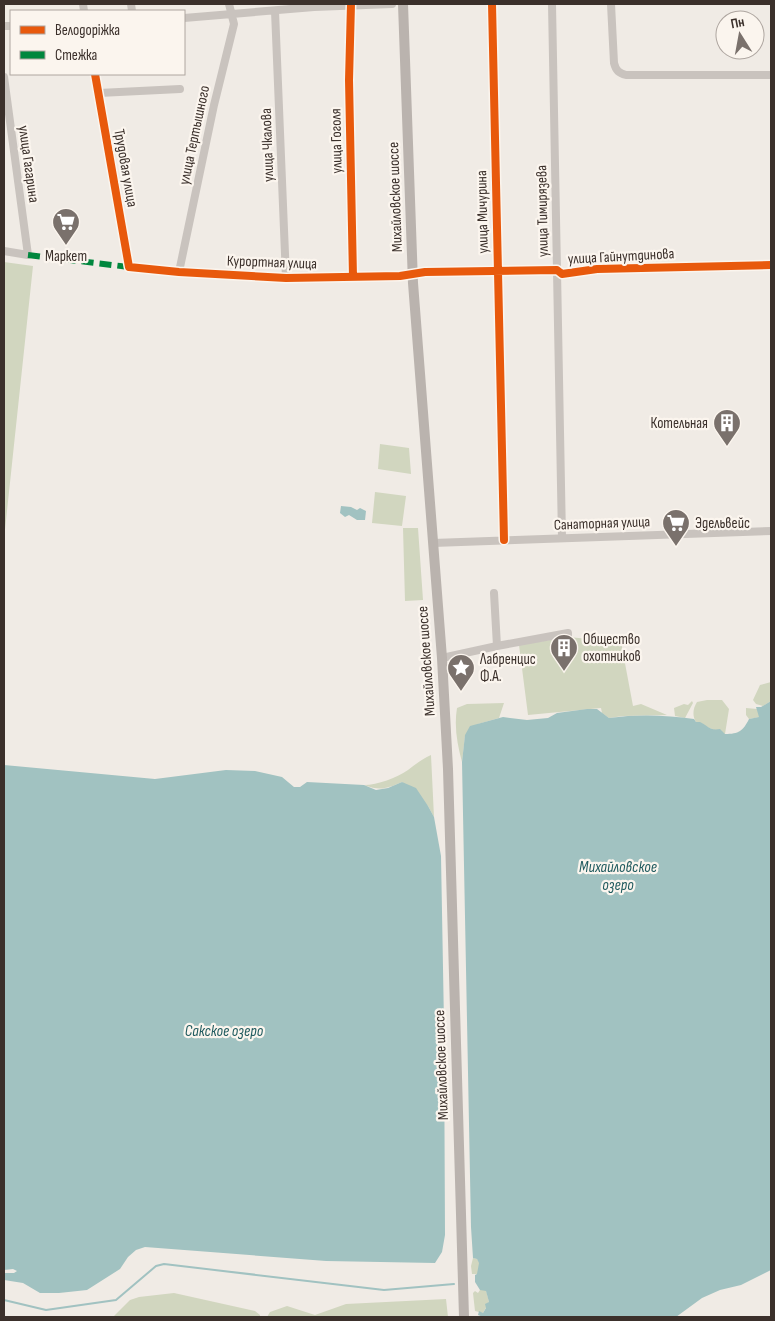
<svg xmlns="http://www.w3.org/2000/svg" width="775" height="1321" font-family="'Sofia Sans Condensed',sans-serif">
  <style>
    .green { fill: #d1d6bf }
    .water { fill: #a1c2c1 }
    .lines { fill: none; stroke-linecap: round; stroke-linejoin: round }
    .stream { stroke: #a1c2c1; stroke-width: 2 }
    .minor { stroke: #c9c3be; stroke-width: 8 }
    .secondary { stroke: #bab3ae; stroke-width: 10 }
    .quiet { stroke: #00873e; stroke-width: 6; stroke-dasharray: 12 6; stroke-linecap: butt }
    .cycleway-casing { stroke: #fbf5ee; stroke-width: 11 }
    .cycleway { stroke: #e8590c; stroke-width: 8 }
    .labels { text-anchor: middle; stroke-width: 4.5; stroke-linejoin: round; paint-order: stroke }
    .street-label { font-size: 15px; fill: #3b302b; stroke: #fbf5ee }
    .poi-label { font-size: 15px; fill: #3b302b; stroke: #fbf5ee; text-anchor: start }
    .water-label { font-size: 16px; font-style: italic; fill: #1f5a5e; stroke: #fbf5ee }
  </style>
  <rect width="100%" height="100%" fill="#f0ebe5"/>
  <path class="green" d="M4 262 33 266 4 539Z
    M380 444 409 448 411 474 378 469Z
    M375 492 406 496 402 526 372 523Z
    M403 528H418L423 600 405 601Z
    M568 637 621 642 633 706 641 704 667 715 623 716 609 718 602 713 601 708 528 715 519 645Z
    M771 682V701L763 706 756 704 753 700 760 685Z
    M707 700H722L729 709 725 734 704 726 703 724 696 722C692 716 693 708 697 702Z
    M692 701 693 703 685 718 675 716 674 708 684 704 688 705Z
    M504 703 499 718 478 724 465 736 462 762C457 744 454 726 457 708L467 704Z
    M746 708 757 709 760 717 749 719 746 715Z
    M431 755 434 817 428 806 402 782C386 789 380 791 364 785 378 785 396 778 408 770 416 764 422 759 431 755Z
    M473 1258 477 1259 480 1263V1274H472L471 1266Z
    M480 1290H486L489 1302 483 1313 475 1311 473 1293 475 1291 478 1293Z
    M174 1293 255 1311 260 1315V1317H113L130 1300 139 1297Z
    M446 1299 448 1317H267L270 1312 287 1306 315 1315 346 1304Z"/>
  <path class="water" d="M341 506 351 507 357 510 360 508 366 511 365 520H357L349 515 345 517 340 513Z
    M771 701V1270L741 1285 720 1290 702 1298 676 1317H483L478 1315 479 1311 483 1313 486 1308 485 1304 489 1302 486 1291 480 1290 475 1282V1275L477 1274 479 1263 477 1259 473 1258 471 1227 462 762 465 735 470 726 503 717 527 720 548 718 557 713 587 709H597L609 718C638 714 666 715 694 719L696 722H700C708 726 710 731 720 729L725 734C739 734 743 731 749 719L759 717 756 707H761Z
    M4 765 155 779 226 770 255 771 282 777 294 787H300L307 782 364 785 376 790 388 788 402 782 416 788 428 806 434 817 441 856 444 1024 445 1235 442 1252 435 1263 326 1261 145 1247 136 1250 128 1257 120 1269 87 1290 59 1293H40L23 1283 4 1280V1273H14L17 1271 13 1269 4 1270Z"/>
  <g class="lines">
    <path class="stream" d="M4 1300 46 1310 116 1300 156 1266 164 1264 384 1290 454 1284"/>
    <path class="minor" d="M83 4 84 11
      M131 4 132 11
      M351 4 349 80 353 277
      M492 4 504 540
      M552 4 562 538
      M611 4 614 63C616 71 619 73 626 75H771
      M275 11 286 278
      M184 18 314 7 392 4
      M4 26H11
      M95 74 129 267 179 272 286 278 400 276 425 272 557 270 562 274 597 269 771 265
      M4 77 28 255 4 251
      M99 93 180 89
      M179 272 214 105 234 24 229 4
      M433 543 771 531
      M494 593 497 646
      M442 658 497 646 568 633V637"/>
    <path class="secondary" d="M403 4 413 283 442 658 448 769 464 1317"/>
    <path class="quiet" d="M28 255 129 267"/>
    <defs>
      <path id="cycleway" d="M351 4 349 80 353 277
        M492 4 504 540
        M95 74 129 267 179 272 286 278 400 276 425 272 557 270 562 274 597 269 771 265"/>
    </defs>
    <use href="#cycleway" class="cycleway-casing"/>
    <use href="#cycleway" class="cycleway"/>
  </g>
  <defs>
    <symbol id="supermarket-pin" viewBox="-11 -11 22 30"><path d="M0 17L-7.5 6A9.5 9.5 0 1 1 7.5 6Z" fill="#7a716c" stroke="#fbf5ee"/><path d="M-6-5.5h2.5l.6 2H6L4.5 2H-2.5L-4.4-4H-6ZM-1.5 3.2a1.3 1.3 0 1 0 .1 0ZM3 3.2a1.3 1.3 0 1 0 .1 0Z" fill="#fff"/></symbol>
    <symbol id="building-pin" viewBox="-11 -11 22 30"><path d="M0 17L-7.5 6A9.5 9.5 0 1 1 7.5 6Z" fill="#7a716c" stroke="#fbf5ee"/><path d="M-4-6H4V6H1V3H-1V6H-4ZM-2.5-4.3h1.7v1.8h-1.7ZM.8-4.3h1.7v1.8H.8ZM-2.5-1h1.7V.8h-1.7ZM.8-1h1.7V.8H.8Z" fill="#fff"/></symbol>
    <symbol id="sight-pin" viewBox="-11 -11 22 30"><path d="M0 17L-7.5 6A9.5 9.5 0 1 1 7.5 6Z" fill="#7a716c" stroke="#fbf5ee"/><path d="M0-6L1.8-2.2L6-1.7L2.9 1.2L3.7 5.4L0 3.3L-3.7 5.4L-2.9 1.2L-6-1.7L-1.8-2.2Z" fill="#fff"/></symbol>
  </defs>
  <g fill-rule="evenodd">
    <use href="#supermarket-pin" x="50" y="206" width="32" height="43"/>
    <use href="#building-pin" x="711" y="407" width="32" height="43"/>
    <use href="#supermarket-pin" x="660" y="507" width="32" height="43"/>
    <use href="#building-pin" x="548" y="632" width="32" height="43"/>
    <use href="#sight-pin" x="445" y="652" width="32" height="43"/>
  </g>
  <g class="labels">
    <g class="street-label">
      <text transform="translate(194 135) rotate(-78)" y="5">улица Тертышного</text>
      <text transform="translate(336 141) rotate(-91)" y="5">улица Гоголя</text>
      <text transform="translate(267 145) rotate(-92)" y="5">улица Чкалова</text>
      <text transform="translate(29 164) rotate(82)" y="5">улица Гагарина</text>
      <text transform="translate(126 168) rotate(80)" y="5">Трудовая улица</text>
      <text transform="translate(395 197) rotate(-92)" y="5">Михайловское шоссе</text>
      <text transform="translate(542 211) rotate(-91)" y="5">улица Тимирязева</text>
      <text transform="translate(482 212) rotate(-91)" y="5">улица Мичурина</text>
      <text transform="translate(621 256) rotate(-3)" y="5">улица Гайнутдинова</text>
      <text transform="translate(272 262) rotate(2)" y="5">Курортная улица</text>
      <text transform="translate(602 523) rotate(-2)" y="5">Санаторная улица</text>
      <text transform="translate(426 661) rotate(-94)" y="5">Михайловское шоссе</text>
      <text transform="translate(441 1065) rotate(-92)" y="5">Михайловское шоссе</text>
    </g>
    <g class="poi-label">
      <text x="66" y="261" text-anchor="middle">Маркет</text>
      <text x="708" y="428" text-anchor="end">Котельная</text>
      <text x="695" y="528">Эдельвейс</text>
      <text x="583" y="644">Общество<tspan x="583" dy="17">охотников</tspan></text>
      <text x="480" y="664">Лабренцис<tspan x="480" dy="17">Ф.А.</tspan></text>
    </g>
    <g class="water-label">
      <text x="618" y="872">Михайловское<tspan x="618" dy="18">озеро</tspan></text>
      <text x="224" y="1036">Сакское озеро</text>
    </g>
  </g>
  <rect width="775" height="1321" fill="none" stroke="#3b302b" stroke-width="10"/>
  <rect x="10" y="10" width="175" height="65" fill="#fbf5ee" stroke="#aea6a0"/>
  <rect x="20" y="26" width="25" height="8" fill="#e8590c" stroke="#aea6a0"/>
  <text x="55" y="35" font-size="15" fill="#3b302b">Велодоріжка</text>
  <rect x="20" y="51" width="25" height="8" fill="#00873e" stroke="#aea6a0"/>
  <text x="55" y="60" font-size="15" fill="#3b302b">Стежка</text>
  <g transform="translate(740 35) rotate(349)"><circle r="24" fill="#fbf5ee" stroke="#aea6a0"/>
  <path d="M0-4L9 19L0 12L-9 19Z" fill="#7a716c"/>
  <text y="-8" font-size="14" font-weight="bold" text-anchor="middle" fill="#3b302b">Пн</text>
  </g>
</svg>
